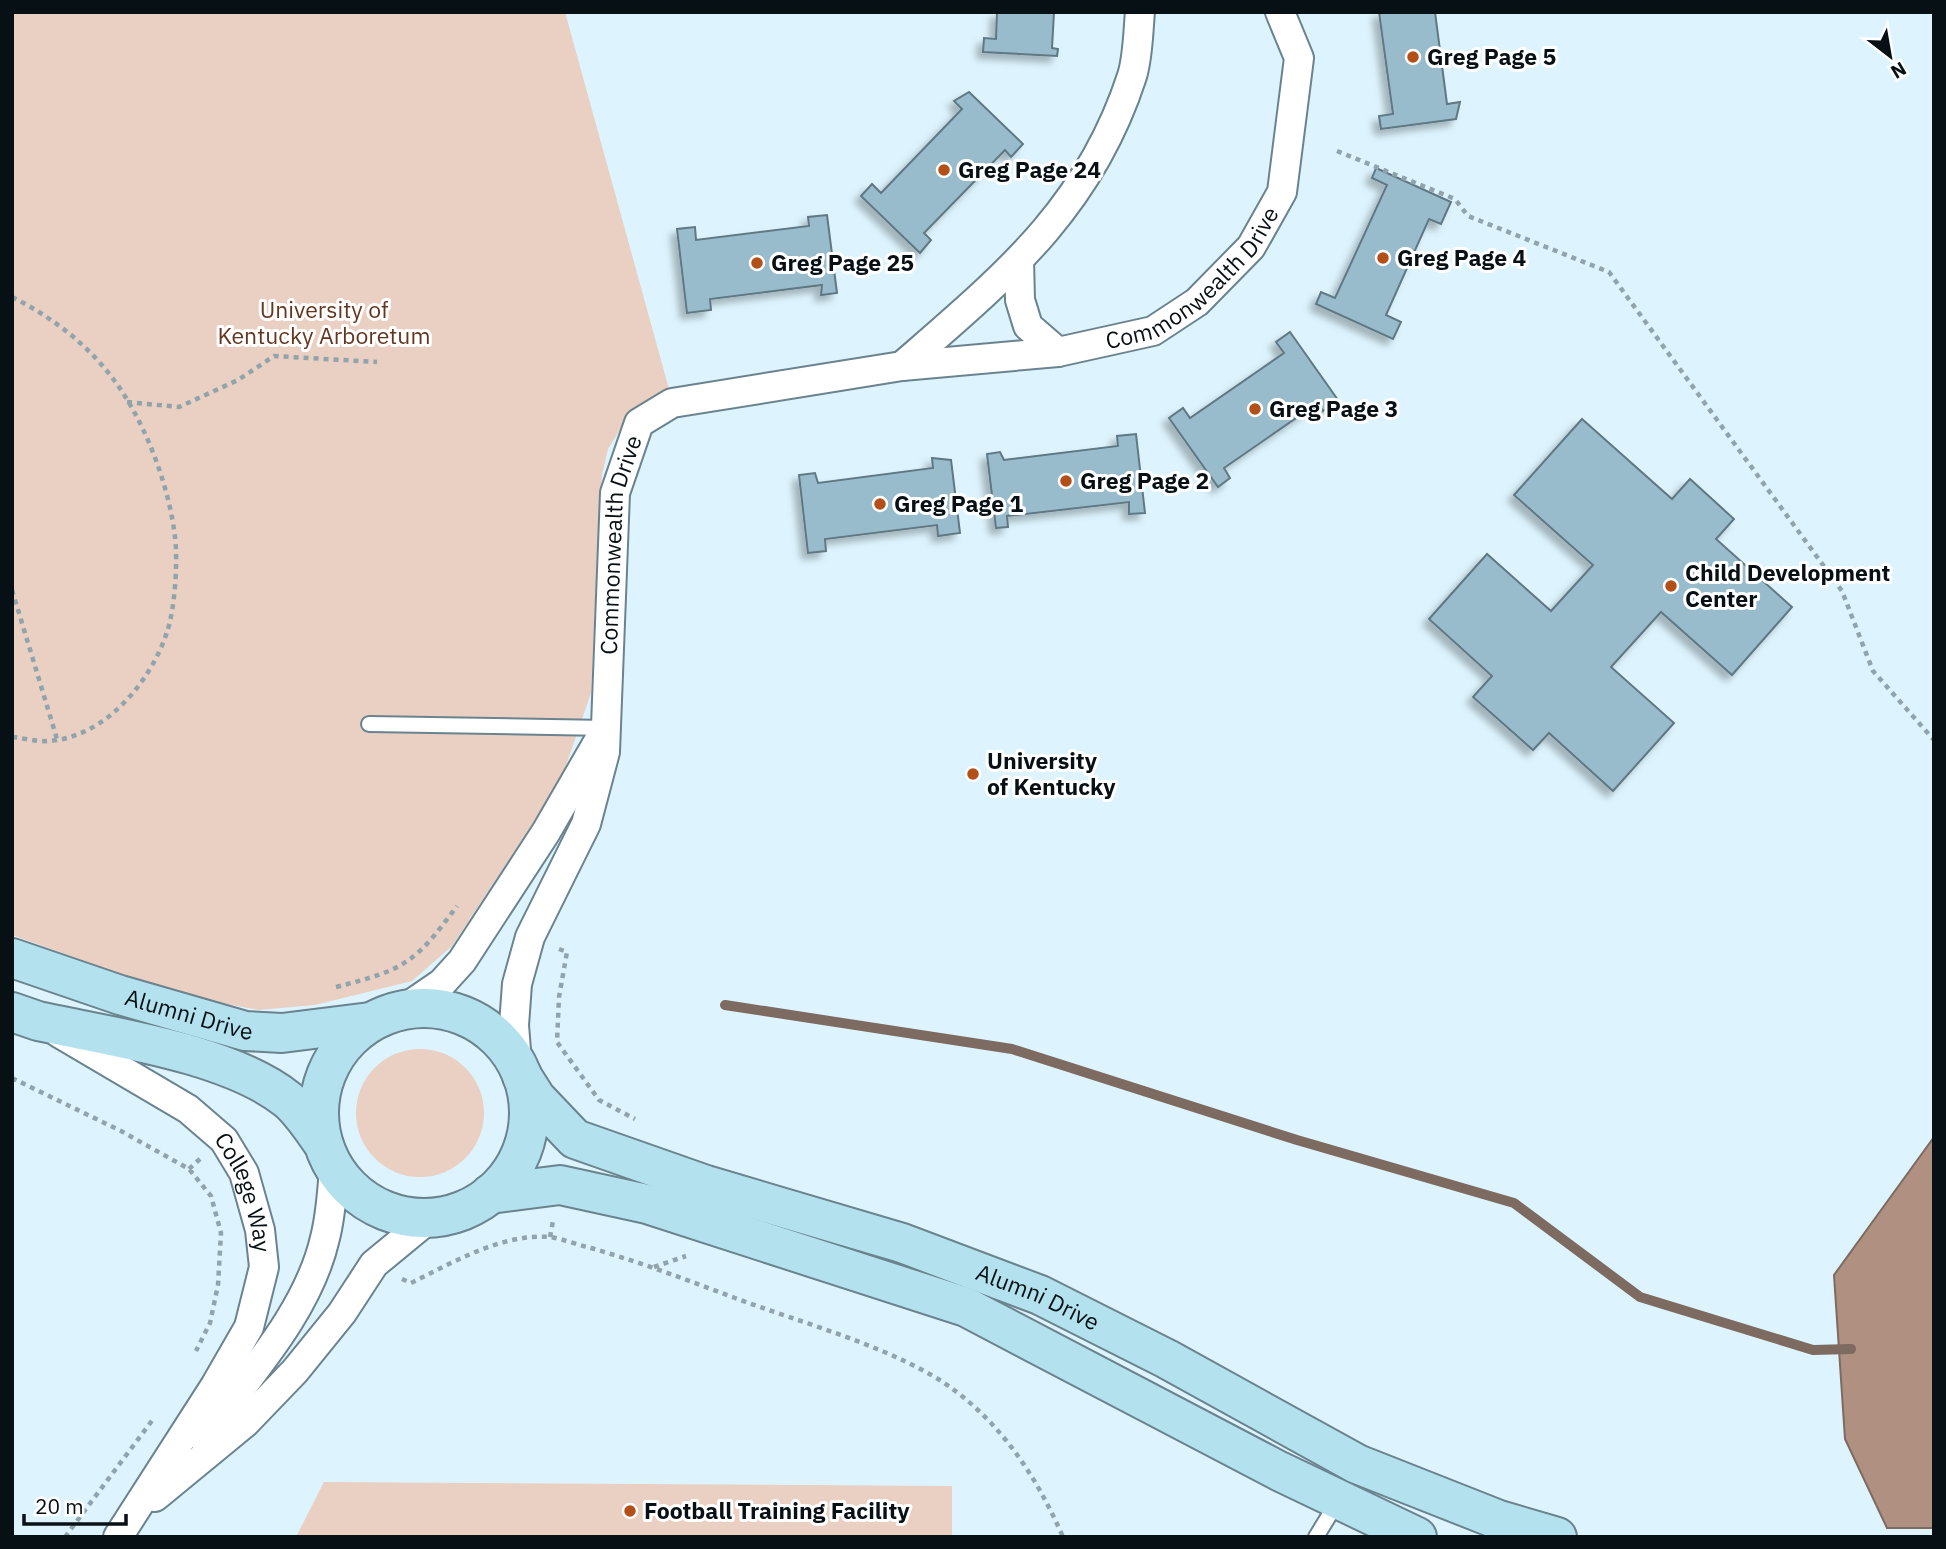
<svg xmlns="http://www.w3.org/2000/svg" width="1946" height="1549" font-family="'IBM Plex Sans',sans-serif">
  <style>
    .green { fill: #eacfc3 }
    .water { fill: #b09081; stroke: #7d6a60; stroke-width: 2 }
    .lines { fill: none; stroke-linecap: round; stroke-linejoin: round }
    .stream { stroke: #7d6a60; stroke-width: 10 }
    .building { fill: #99bccc; stroke: #5f7883; stroke-width: 2; filter: url(#shadow) }
    .lane-casing { stroke: #6a838e; stroke-width: 18 }
    .street-casing { stroke: #6a838e; stroke-width: 32 }
    .secondary-casing { stroke: #6a838e; stroke-width: 42 }
    .path { stroke: #91a3ab; stroke-width: 4.5; stroke-dasharray: 5 5; stroke-linecap: butt }
    .lane { stroke: #fff; stroke-width: 14 }
    .street { stroke: #fff; stroke-width: 28 }
    .secondary { stroke: #b3e1ee; stroke-width: 38 }
    .poi-dot { fill: #b35018; stroke: #fff; stroke-width: 2.5 }
    .labels { text-anchor: middle; stroke-width: 6; stroke-linejoin: round; paint-order: stroke }
    .poi-label { font-size: 23px; font-weight: bold; fill: #071014; stroke: #fff; text-anchor: start }
    .street-label { font-size: 23px; fill: #071014; stroke: #fff }
    .park-label { font-size: 23px; fill: #643620; stroke: #fff }
  </style>
  <defs>
    <filter id="shadow"><feDropShadow dx="-6" dy="6" stdDeviation="3.5" flood-color="#0004"/></filter>
  </defs>
  <rect width="100%" height="100%" fill="#ddf4fe"/>
  <path class="green" d="M12 12H565L669 389 642 404 626 420 608 449 602 475 598 535 591 693 561 780 452 946 412 981 315 1005 258 1010 179 995 12 935Z
    M356 1113a64 64 0 1 1 128 0a64 64 0 1 1-128 0Z
    M324 1482 952 1486V1537H296Z"/>
  <path class="water" d="M1934 1137V1528H1887L1845 1439 1834 1275Z"/>
  <g class="lines">
    <path class="stream" d="M725 1005 1012 1049 1297 1140 1514 1203 1640 1297 1813 1350 1851 1349"/>
  </g>
  <path class="building" d="M997 12H1054L1052 48 1058 49 1057 56 983 52 984 38 996 39Z
    M1379 12H1435L1447 104 1460 102 1456 119 1381 129 1379 116 1393 114Z
    M969 92 1023 144 1011 157 1005 150 924 233 931 240 920 253 861 196 872 184 881 193 962 109 954 101Z
    M1376 168 1451 202 1441 224 1429 219 1386 315 1401 322 1393 339 1316 304 1321 292 1335 298 1387 185 1372 178Z
    M827 215 837 293 821 295 822 285 710 299 711 310 687 313 677 229 695 227 696 240 809 226 808 217Z
    M1290 332 1338 400 1323 411 1318 403 1224 468 1230 478 1218 487 1169 418 1183 408 1190 418 1284 353 1276 342Z
    M1582 419 1672 499 1690 479 1734 519 1716 539 1792 607 1732 675 1661 612 1611 667 1674 723 1613 791 1549 733 1533 750 1473 697 1492 676 1429 619 1487 554 1551 611 1593 565 1514 495Z
    M1136 434 1145 513 1129 514V502L1007 516 1008 527 996 528 987 454 1000 452 1004 460 1118 446 1117 436Z
    M932 458 951 460 960 533 938 536 937 525 825 539 826 551 808 553 799 475 815 473 818 483 933 468Z"/>
  <g class="lines">
    <defs>
      <path id="lane" d="M369 724 607 728
        M1316 1537 1338 1501"/>
      <g id="street">
        <path d="M1019 260 1020 300 1028 326 1058 352"/>
        <path d="M902 366C1003 278 1089 209 1132 76 1138 57 1138 33 1140 12"/>
        <path d="M404 1009 442 983 462 961 546 832 598 742"/>
        <path id="s1" d="M59 1033 188 1109 224 1140 244 1173 260 1230 264 1267 249 1327 215 1386 118 1537"/>
        <path id="s2" d="M517 1063 514 1025 517 984 530 937 586 824 605 752 615 493 639 423 672 403 902 366 1058 352 1153 331 1197 302 1251 247 1282 192 1299 58 1280 12"/>
        <path d="M203 1438C247 1377 308 1313 325 1238 331 1215 332 1192 334 1169"/>
        <path d="M155 1497 245 1423 295 1371 342 1313 374 1264 430 1218"/>
      </g>
      <g id="secondary">
        <path id="s3" d="M12 958 120 995 245 1031 282 1033 370 1022"/>
        <circle cx="424" cy="1113" r="105"/>
        <path d="M12 1012 38 1021C111 1037 230 1053 288 1100 301 1111 312 1128 322 1142"/>
        <path id="s4" d="M522 1076 536 1098 575 1139 706 1185 902 1243 1040 1295 1167 1359 1357 1464 1499 1520 1557 1537"/>
        <path d="M490 1194 560 1185 647 1204 966 1307 1279 1471 1417 1537"/>
      </g>
    </defs>
    <use href="#lane" class="lane-casing"/>
    <use href="#street" class="street-casing"/>
    <use href="#secondary" class="secondary-casing"/>
    <path class="path" d="M1337 151 1455 199 1468 216 1609 272 1842 591 1873 671 1934 740
      M12 297C52 317 87 344 114 380 145 422 169 485 175 537 178 561 175 609 167 632 151 681 106 737 49 741 37 742 24 738 12 737
      M127 402 179 407 238 380 274 356 377 362
      M12 590 57 739
      M559 949 567 952 559 997 557 1042 599 1100 635 1119
      M336 987C406 969 414 964 457 906
      M12 1078 121 1131 189 1169 211 1196 221 1233 218 1285 210 1323 196 1351
      M189 1169 200 1159
      M550 1237 553 1221
      M654 1267 686 1256
      M402 1279 411 1283C452 1263 502 1233 550 1237 563 1239 578 1245 591 1248 640 1262 687 1280 735 1298 799 1322 902 1350 954 1390 1005 1428 1038 1480 1063 1537
      M65 1537 154 1418"/>
    <use href="#lane" class="lane"/>
    <use href="#street" class="street"/>
    <use href="#secondary" class="secondary"/>
  </g>
  <g class="poi-dot">
    <circle cx="1413" cy="57" r="7"/>
    <circle cx="944" cy="170" r="7"/>
    <circle cx="1383" cy="258" r="7"/>
    <circle cx="757" cy="263" r="7"/>
    <circle cx="1255" cy="409" r="7"/>
    <circle cx="1066" cy="481" r="7"/>
    <circle cx="880" cy="504" r="7"/>
    <circle cx="1671" cy="586" r="7"/>
    <circle cx="973" cy="774" r="7"/>
    <circle cx="630" cy="1511" r="7"/>
  </g>
  <g class="labels">
    <g class="poi-label">
      <text x="1427" y="65">Greg Page 5</text>
      <text x="958" y="178">Greg Page 24</text>
      <text x="1397" y="266">Greg Page 4</text>
      <text x="771" y="271">Greg Page 25</text>
      <text x="1269" y="417">Greg Page 3</text>
      <text x="1080" y="489">Greg Page 2</text>
      <text x="894" y="512">Greg Page 1</text>
      <text x="1685" y="581">Child Development<tspan x="1685" dy="26">Center</tspan></text>
      <text x="987" y="769">University<tspan x="987" dy="26">of Kentucky</tspan></text>
      <text x="644" y="1519">Football Training Facility</text>
    </g>
    <g class="street-label">
      <text dy="8" stroke="none"><textPath href="#s2" startOffset="1250">Commonwealth Drive</textPath></text>
      <text dy="8" stroke="none"><textPath href="#s2" startOffset="537">Commonwealth Drive</textPath></text>
      <text dy="8" stroke="none"><textPath href="#s3" startOffset="186">Alumni Drive</textPath></text>
      <text dy="8" stroke="none"><textPath href="#s1" startOffset="254">College Way</textPath></text>
      <text dy="8" stroke="none"><textPath href="#s4" startOffset="572">Alumni Drive</textPath></text>
    </g>
    <g class="park-label">
      <text x="324" y="318">University of<tspan x="324" dy="26">Kentucky Arboretum</tspan></text>
    </g>
  </g>
  <rect width="1946" height="1549" fill="none" stroke="#071014" stroke-width="28"/>
  <g transform="translate(1890 56) rotate(149)" stroke="#ffffff" stroke-width="5" paint-order="stroke">
  <path d="M0-5L12 26L0 18L-12 26Z" fill="#071014"/>
  <text y="-10" font-size="19" font-weight="bold" text-anchor="middle" fill="#071014">N</text>
  </g>
  <path d="M24 1514v10h102v-10" fill="none" stroke="#071014" stroke-width="3.5"/>
  <text x="35" y="1514" font-size="21" fill="#071014" stroke="#ffffff" stroke-width="5" paint-order="stroke">20 m</text>
</svg>
